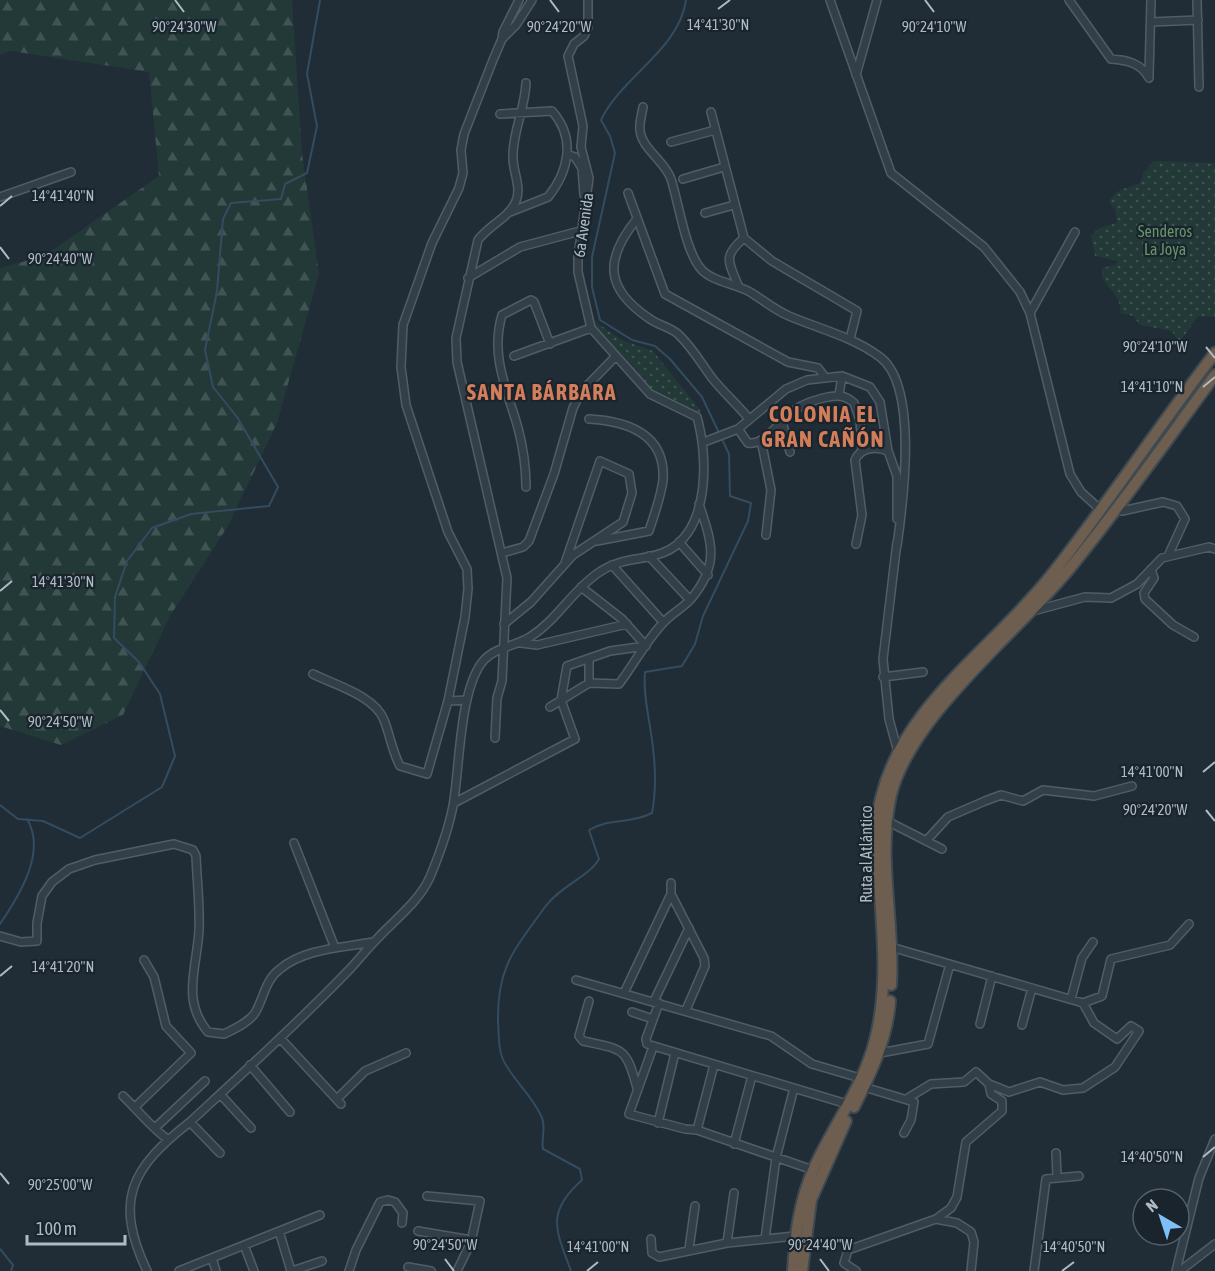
<svg xmlns="http://www.w3.org/2000/svg" width="1215" height="1271" font-family="'Asap Condensed',sans-serif">
  <style>
    .grass { fill: url(#grass-dots) }
    .forest { fill: url(#forest-firs) }
    .lines { fill: none; stroke-linecap: round; stroke-linejoin: round }
    .stream { stroke: #334c5f; stroke-width: 2 }
    .minor-casing { stroke: #515d66; stroke-width: 10 }
    .highway-casing { stroke: #3e4a52; stroke-width: 14 }
    .minor { stroke: #333f48; stroke-width: 7 }
    .highway { stroke: #6e5e50; stroke-width: 10 }
    .ticks { fill: none; stroke: #aebac5; stroke-width: 2 }
    .labels { text-anchor: middle; stroke-width: 4.5; stroke-linejoin: round; paint-order: stroke }
    .street-label { font-size: 16px; fill: #aebac5; stroke: #19242c }
    .park-label { font-size: 16px; fill: #659569; stroke: #19242c }
    .district-label { font-size: 22px; font-weight: bold; letter-spacing: 1.5px; fill: #d47d5a; stroke: #19242c }
    .ticks-label { font-size: 15px; text-anchor: middle; fill: #aebac5; stroke: #19242c; stroke-width: 4.5; stroke-linejoin: round; paint-order: stroke }
  </style>
  <defs>
    <pattern id="grass-dots" width="8" height="8" patternUnits="userSpaceOnUse" patternTransform="scale(1.5)"><rect width="8" height="8" fill="#223938"/><path d="M2 2h.1M6 6h.1" fill="none" stroke="#405453" stroke-width="1.8" stroke-linecap="round"/></pattern>
    <pattern id="forest-firs" width="22" height="20" patternUnits="userSpaceOnUse" patternTransform="scale(1.5)"><rect width="22" height="20" fill="#223938"/><path d="M5 1l3.5 6h-7zM16 11l3.5 6h-7z" fill="#405453"/></pattern>
  </defs>
  <rect width="100%" height="100%" fill="#202d37"/>
  <path class="grass" d="M1154 161 1215 163V317L1198 316 1179 343 1172 331 1140 325 1133 316 1121 313C1120 309 1120 302 1117 298 1110 285 1101 285 1102 268L1115 265 1118 261 1095 256 1091 236 1099 228 1117 223 1115 209 1109 202C1117 188 1126 189 1140 183L1143 173Z
    M594 321 622 340 653 351 701 411 697 414 650 393 592 324Z"/>
  <path class="forest" d="M0 0H292L302 153 319 274 277 423 228 526 170 616 123 715 61 745 0 726V268L44 256 159 176 149 72 11 51 0 55Z"/>
  <g class="lines">
    <path class="stream" d="M0 805 18 819 43 821 80 838 162 787 175 756 160 694 139 662 114 638 115 597 127 561 152 528 191 514 269 506 278 487 237 417 213 387 205 350 217 291 223 219 231 203 281 199 285 184 307 173 317 126 307 74 320 0
      M0 924C19 896 47 852 27 819
      M0 1249 13 1265 11 1271
      M571 1271C556 1230 545 1213 582 1180L580 1169 543 1149C541 1139 546 1127 542 1118 533 1095 510 1078 502 1057 498 1046 499 1033 498 1021 497 966 515 949 545 907 560 886 590 876 599 859L589 830C608 818 632 824 652 813 657 787 655 758 651 733 648 713 643 692 645 672L682 666 695 644 703 616 748 521 751 503 730 496 729 454 702 397 670 359 655 346 632 340 600 320 592 287V257L615 153 610 136 601 120C622 76 679 50 686 0"/>
    <defs>
      <path id="minor" d="M830 0 891 173 984 247 1020 292 1030 313 1070 474 1081 492 1102 511
        M1069 0 1111 59C1127 60 1141 63 1149 78
        M1197 0 1199 87
        M1151 22 1198 20
        M502 39 503 32 519 0
        M856 75 877 0
        M1149 75 1151 0
        M643 107C642 114 639 123 640 130 641 148 665 161 671 179 679 204 685 250 701 269 711 281 736 284 750 292 763 300 775 310 789 316 820 329 853 337 880 357 919 386 903 503 897 546
        M711 112 744 238 772 261 857 311 850 339
        M500 114 552 111C576 138 569 171 548 197L510 212
        M671 142 715 130
        M569 155 575 157 582 168 584 195
        M683 179 724 167
        M628 193 665 294 788 362 818 368 824 376
        M0 197 71 172
        M705 213 734 205
        M636 220C604 260 605 289 650 319 658 325 670 327 678 334 692 347 701 363 712 378 723 392 738 405 749 419
        M468 278 520 247 580 231
        M738 285C728 261 723 256 744 238
        M1030 313 1075 232
        M514 356 591 328
        M839 395 842 376
        M465 397 505 390
        M589 419C627 421 666 434 663 480 661 497 654 515 649 531L597 541
        M782 421 790 452
        M738 429 748 443C764 446 780 421 793 411 804 403 815 400 828 397 838 395 845 395 854 403L860 420 862 451
        M761 440 771 490 766 535
        M704 442 738 429 786 389 807 380 842 376 870 387 880 402 888 451 897 476V519
        M526 487C526 467 523 447 518 428 507 389 490 356 502 315L531 300 534 302 550 344
        M1117 509 1122 511 1163 502 1177 506 1185 519 1168 556
        M679 542 708 575
        M897 542 883 659 889 719 898 752
        M856 544 862 515 855 460C861 447 876 446 888 451
        M502 553 523 547 529 541 554 474 573 408 581 392 616 356
        M649 556 690 600
        M612 565 663 622
        M1151 569 1154 578 1144 593 1145 599 1173 625 1194 637
        M1033 611 1085 597 1111 598 1137 584 1162 558 1209 547 1215 549
        M504 624 531 602 573 555 623 522 632 493 629 474 600 461 565 563
        M521 643 537 645 627 624
        M589 659V683
        M313 674C335 685 375 696 384 720 390 735 392 751 400 766L427 774 448 701 465 617 468 589 467 569 448 532 406 405 401 367 403 325 432 243 459 188 463 173 461 150 464 134 493 60 502 39 516 25 532 0
        M883 677 923 672
        M448 701 467 700
        M550 707 589 683 619 684C634 664 646 641 663 623 671 614 683 608 691 599 720 564 712 543 699 504
        M495 738 497 698 502 681 507 578 457 362 456 338 478 240C489 225 509 218 516 201 522 186 512 171 513 155 513 131 525 108 526 83
        M454 803 575 739 561 700 567 666 610 651 646 646 622 619 581 587
        M887 821 942 849
        M926 841 948 817 985 801 1001 795 1023 801 1043 790 1094 796 1132 786
        M294 843 335 948
        M671 894 704 958 705 966 686 1010
        M0 936 21 942 37 941V923L42 896 52 882 69 869 95 860 174 844 193 850 196 856C197 881 200 906 199 930 197 968 181 1000 208 1032L224 1034C234 1029 248 1023 255 1013 264 998 265 980 280 969 305 948 343 948 373 942
        M891 947 1083 1003 1094 1023 1117 1039 1131 1026 1139 1031 1115 1067 1083 1088 1063 1090 1040 1082 1009 1092 989 1084 976 1072 964 1082 931 1084 908 1098
        M576 980 771 1036 812 1064 860 1078
        M624 993 671 894V883
        M1071 999 1082 958 1093 942
        M589 1001 579 1036 583 1041C623 1050 626 1046 637 1088
        M654 1001 689 928
        M659 1003 646 1039 647 1044 847 1104
        M1083 1003 1102 996 1111 959 1170 945 1189 924
        M632 1012 653 1019
        M980 1024 992 976
        M1022 1025 1032 988
        M280 1038 341 1104
        M653 1047 629 1114 685 1129 697 1130 813 1170
        M880 1053 928 1044 950 964
        M250 1065 290 1112
        M864 1087 914 1102 911 1120 904 1133
        M220 1094 251 1128
        M123 1096C134 1106 157 1134 168 1139
        M337 1099 365 1071 406 1053
        M135 1107 191 1053 166 1026 154 977 144 960
        M190 1122 220 1153
        M658 1123 675 1053
        M156 1127 205 1081
        M697 1130 714 1065
        M734 1144 752 1076
        M1056 1153 1057 1177
        M427 1196 480 1201 471 1242 457 1271
        M936 1219 951 1208 957 1197 966 1142 1002 1111V1101L991 1094 989 1084
        M279 1231 291 1271
        M418 1231 471 1240
        M651 1239 652 1253 659 1257 727 1243 795 1236
        M765 1239 776 1158 794 1088
        M727 1243 734 1193
        M244 1245 254 1271
        M689 1249 695 1206
        M212 1258 216 1271
        M408 1267 431 1271
        M147 1271C113 1200 132 1167 190 1122 243 1073 297 1024 347 972 357 962 365 951 375 941 393 921 419 902 430 877 440 853 448 831 453 806 460 768 459 688 484 660 496 647 516 646 530 637 557 620 572 591 598 573 624 555 647 562 669 550 710 527 708 456 697 417L650 394 591 328 578 272V257L589 178 581 147 583 126 568 56 574 44 584 36 588 27V0
        M179 1271 320 1215
        M292 1271 322 1261
        M349 1271 356 1250 380 1202 388 1200 395 1202 403 1213 402 1223
        M856 1271 844 1263 848 1250 936 1219 957 1223 971 1232 974 1242 971 1271
        M1034 1271 1046 1179 1079 1176
        M1176 1271 1199 1178 1215 1139
        M1180 1271 1215 1244"/>
      <path id="highway" d="M891 985C895 923 877 857 891 795 910 716 1018 632 1070 568 1121 506 1167 440 1215 375
        M854 1107C871 1073 887 1040 890 1001
        M793 1271C795 1236 799 1201 814 1168 833 1126 864 1085 875 1040 889 986 882 932 879 877 878 852 875 823 881 798 903 706 992 649 1049 578 1107 505 1158 427 1215 353
        M802 1271 811 1200 846 1121"/>
    </defs>
    <use href="#minor" class="minor-casing"/>
    <use href="#highway" class="highway-casing"/>
    <use href="#minor" class="minor"/>
    <use href="#highway" class="highway"/>
  </g>
  <path class="ticks" d="M175 0 184 12M550 0 559 12M925 0 934 12M718 9 730 0M0 206 12 196M0 247 9 259M1206 347 1215 358M1203 387 1215 377M0 591 12 581M0 710 9 721M1203 772 1215 762M1206 810 1215 821M0 976 12 966M1203 1157 1215 1147M0 1173 9 1184M445 1259 454 1271M820 1259 829 1271M587 1271 598 1262M1062 1271 1074 1262"/>
  <g class="labels">
    <g class="street-label">
      <text transform="translate(583 225) rotate(-82)" y="6">6a Avenida</text>
      <text transform="translate(866 854) rotate(-90)" y="6">Ruta al Atlántico</text>
    </g>
    <g class="park-label">
      <text x="1165" y="237">Senderos<tspan x="1165" dy="18">La Joya</tspan></text>
    </g>
    <g class="district-label">
      <text x="542" y="400">SANTA BÁRBARA</text>
      <text x="823" y="422">COLONIA EL<tspan x="823" dy="25">GRAN CAÑÓN</tspan></text>
    </g>
  </g>
  <g class="ticks-label">
    <text x="718" y="30">14°41'30"N</text>
    <text x="184" y="32">90°24'30"W</text>
    <text x="559" y="32">90°24'20"W</text>
    <text x="934" y="32">90°24'10"W</text>
    <text x="63" y="201">14°41'40"N</text>
    <text x="60" y="264">90°24'40"W</text>
    <text x="1155" y="352">90°24'10"W</text>
    <text x="1152" y="392">14°41'10"N</text>
    <text x="63" y="587">14°41'30"N</text>
    <text x="60" y="727">90°24'50"W</text>
    <text x="1152" y="777">14°41'00"N</text>
    <text x="1155" y="815">90°24'20"W</text>
    <text x="63" y="972">14°41'20"N</text>
    <text x="1152" y="1162">14°40'50"N</text>
    <text x="60" y="1190">90°25'00"W</text>
    <text x="445" y="1250">90°24'50"W</text>
    <text x="820" y="1250">90°24'40"W</text>
    <text x="598" y="1252">14°41'00"N</text>
    <text x="1074" y="1252">14°40'50"N</text>
  </g>
  <g transform="translate(1161 1217) rotate(321)"><circle r="28" fill="#19242c" stroke="#556069" stroke-width="1.5"/>
  <path d="M0-4.5L10 22L0 15L-10 22Z" fill="#7fbff8"/>
  <text y="-9" font-size="16" font-weight="bold" text-anchor="middle" fill="#aebac5">N</text>
  </g>
  <path d="M27 1235v9h98v-9" fill="none" stroke="#aebac5" stroke-width="3"/>
  <text x="36" y="1235" font-size="18" fill="#aebac5" stroke="#19242c" stroke-width="4.5" paint-order="stroke">100 m</text>
</svg>
